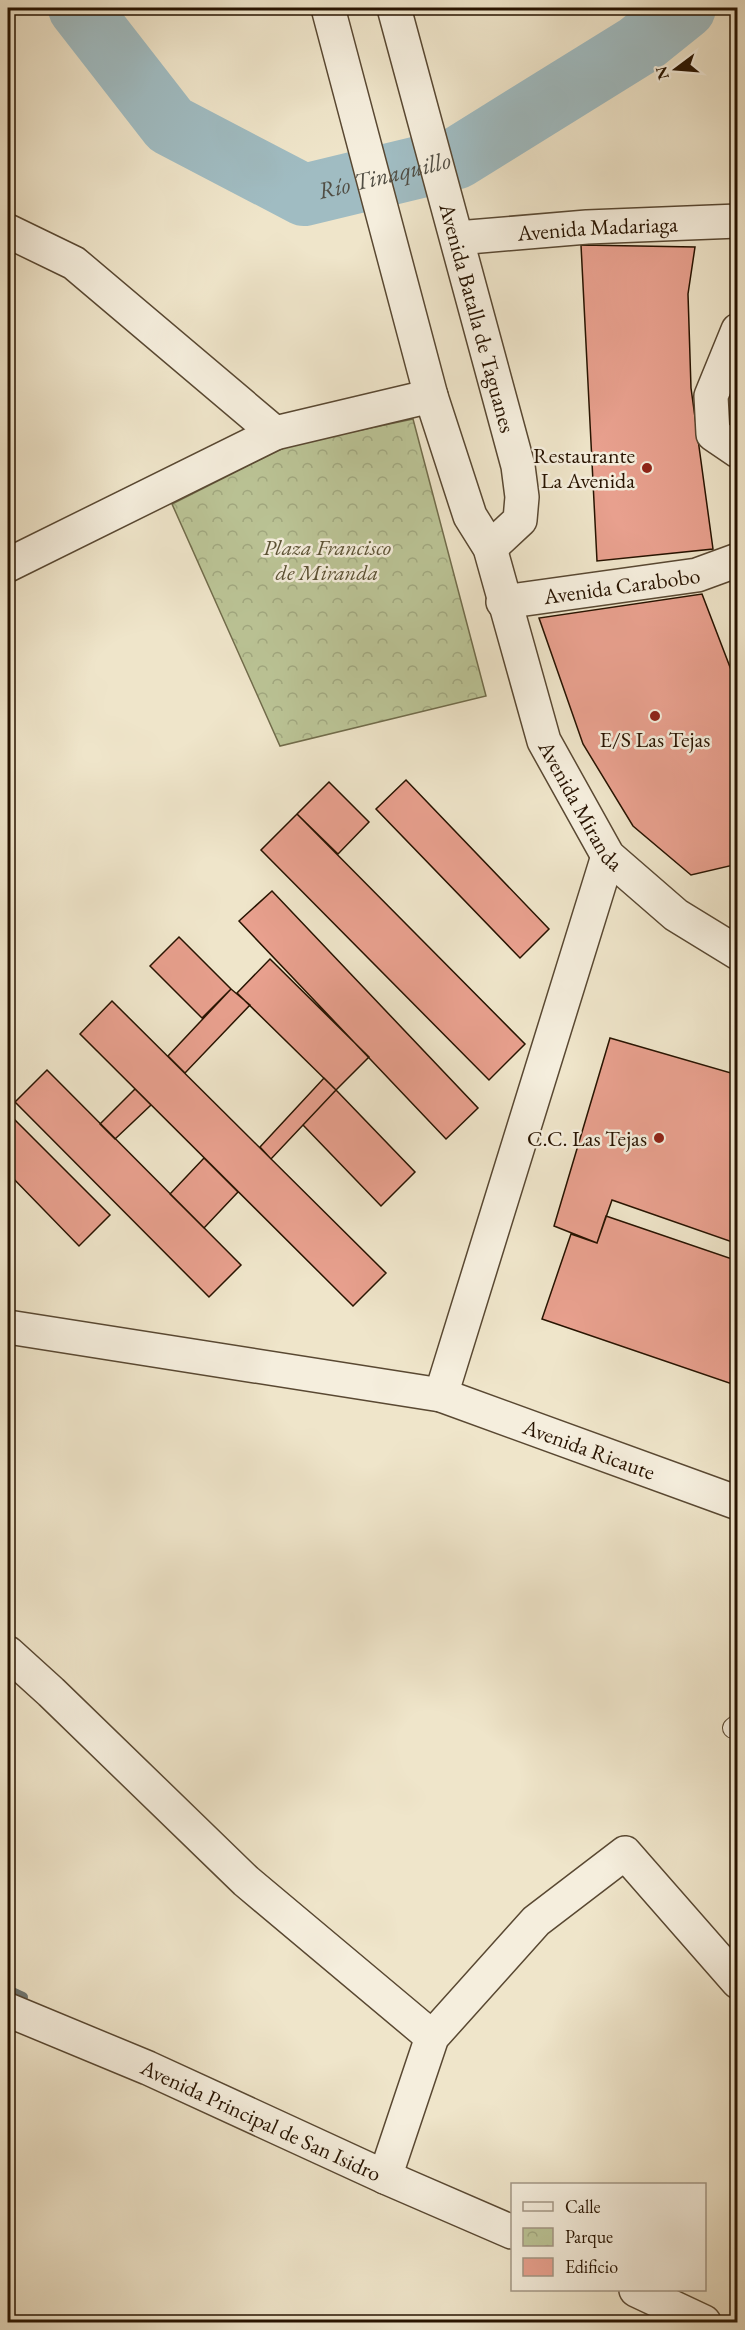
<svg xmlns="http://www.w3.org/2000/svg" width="745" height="2330" font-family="'EB Garamond',serif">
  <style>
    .park { fill: url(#park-crowns); stroke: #716c4b; stroke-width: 1.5 }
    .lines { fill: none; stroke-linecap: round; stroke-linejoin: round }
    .stream { stroke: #707874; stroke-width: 10 }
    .river { stroke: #a0bcc2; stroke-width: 62 }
    .building { fill: #e8a08e; stroke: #271300; stroke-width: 1.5 }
    .service-casing { stroke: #594832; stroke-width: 22 }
    .minor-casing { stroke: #594832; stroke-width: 36 }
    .tertiary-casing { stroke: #594832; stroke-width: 36 }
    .service { stroke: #f5eedd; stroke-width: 20 }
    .minor { stroke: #f5eedd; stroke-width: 33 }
    .tertiary { stroke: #f5eedd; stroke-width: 33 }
    .poi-dot { fill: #8f2418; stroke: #f5eedd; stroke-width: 2 }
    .labels { text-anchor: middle; stroke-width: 5; stroke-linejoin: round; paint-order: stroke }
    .street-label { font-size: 22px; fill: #271300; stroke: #f5eedd }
    .poi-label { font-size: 22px; fill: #271300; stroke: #f5eedd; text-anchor: end }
    .park-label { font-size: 22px; font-style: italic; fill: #5b5134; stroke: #f5eedd }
    .water-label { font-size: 24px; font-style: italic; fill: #514e44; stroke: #f5eedd }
  </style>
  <defs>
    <pattern id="park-crowns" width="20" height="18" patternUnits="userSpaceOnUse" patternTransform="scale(1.5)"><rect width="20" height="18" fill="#bbc496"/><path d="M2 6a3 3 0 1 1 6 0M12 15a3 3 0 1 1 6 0" fill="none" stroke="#a1a880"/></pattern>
  </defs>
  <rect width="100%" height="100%" fill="#efe5ca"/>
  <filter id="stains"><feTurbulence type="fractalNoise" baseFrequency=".00333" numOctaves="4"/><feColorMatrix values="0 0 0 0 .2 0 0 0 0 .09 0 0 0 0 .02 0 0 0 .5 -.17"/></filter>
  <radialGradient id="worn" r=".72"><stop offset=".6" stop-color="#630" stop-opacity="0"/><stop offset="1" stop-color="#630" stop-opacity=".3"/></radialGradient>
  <path class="park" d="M413 419 486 696 280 746 172 504 289 445Z"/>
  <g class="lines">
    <path class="stream" d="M8 1990 23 1997"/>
    <path class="river" id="s1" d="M79 8 170 125 304 195 457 158 639 45 685 8"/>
  </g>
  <path class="building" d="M581 245 695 247 688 294 691 388 713 549 597 561Z
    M702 594 738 688V864L691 875 633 826 583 744 539 618Z
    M406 780 549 929 520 958 376 809Z
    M329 782 369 822 338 854 297 814Z
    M297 814 525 1044 489 1080 261 850Z
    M272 891 478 1108 446 1139 239 921Z
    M179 937 231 989 202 1018 150 966Z
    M270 959 369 1057 336 1090 237 993Z
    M231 989 250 1005 185 1073 168 1056Z
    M112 1001 386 1273 353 1306 80 1034Z
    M610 1038 738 1075V1244L612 1200 597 1243 554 1226Z
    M47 1070 241 1265 209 1297 15 1102Z
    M324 1078 336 1090 271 1159 260 1147Z
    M135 1089 151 1105 115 1139 100 1124Z
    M336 1090 415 1172 381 1206 303 1125Z
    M8 1113 110 1215 79 1246 8 1173Z
    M204 1158 238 1192 204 1228 170 1194Z
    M606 1216 738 1261V1386L542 1319 571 1234 597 1243Z"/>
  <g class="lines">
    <defs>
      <path id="service" d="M733 1728 738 1724"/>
      <g id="minor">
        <path d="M8 231 74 263 275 433 431 396"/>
        <path id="s2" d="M457 238 587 227 738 221"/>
        <path d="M738 330 711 396 713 434 738 451"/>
        <path d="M8 565 275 433"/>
        <path id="s3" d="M8 1327 441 1395 738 1503"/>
        <path d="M441 1395 608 856"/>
        <path d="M8 1653 51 1692 246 1881 432 2037"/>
        <path id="s4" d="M8 2010 148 2068 385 2177 512 2232"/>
        <path d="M385 2177 432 2037 536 1921 625 1853 738 1982"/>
        <path d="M636 2290 704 2322"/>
      </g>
      <g id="tertiary">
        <path id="s5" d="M328 8 431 396 470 516 490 548 544 741 608 856 676 915 738 953"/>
        <path id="s6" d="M394 8 518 466 522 497 520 520 490 548"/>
        <path id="s7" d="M503 602 697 575 738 560"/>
      </g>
    </defs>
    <use href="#service" class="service-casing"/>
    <use href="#minor" class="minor-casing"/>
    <use href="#tertiary" class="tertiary-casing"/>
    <use href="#service" class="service"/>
    <use href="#minor" class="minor"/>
    <use href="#tertiary" class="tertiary"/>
  </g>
  <g class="poi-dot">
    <circle cx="647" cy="468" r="6"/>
    <circle cx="655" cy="716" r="6"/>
    <circle cx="659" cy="1138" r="6"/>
  </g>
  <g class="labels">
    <g class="street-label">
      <text dy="8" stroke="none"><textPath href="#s2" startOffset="141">Avenida Madariaga</textPath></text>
      <text dy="8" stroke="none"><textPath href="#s6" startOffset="321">Avenida Batalla de Taguanes</textPath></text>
      <text dy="8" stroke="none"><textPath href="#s7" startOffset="120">Avenida Carabobo</textPath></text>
      <text dy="8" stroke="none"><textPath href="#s5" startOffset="840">Avenida Miranda</textPath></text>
      <text dy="8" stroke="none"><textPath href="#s3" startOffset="596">Avenida Ricaute</textPath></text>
      <text dy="8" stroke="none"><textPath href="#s4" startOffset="276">Avenida Principal de San Isidro</textPath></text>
    </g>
    <g class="poi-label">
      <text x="635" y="463">Restaurante<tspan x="635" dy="25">La Avenida</tspan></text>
      <text x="655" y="747" text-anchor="middle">E/S Las Tejas</text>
      <text x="647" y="1146">C.C. Las Tejas</text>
    </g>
    <g class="park-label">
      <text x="327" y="555">Plaza Francisco<tspan x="327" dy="25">de Miranda</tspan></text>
    </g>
    <g class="water-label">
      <text dy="8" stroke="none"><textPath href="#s1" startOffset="382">Río Tinaquillo</textPath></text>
    </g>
  </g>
  <rect width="745" height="2330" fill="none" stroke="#efe5ca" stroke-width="30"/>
  <rect x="9" y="9" width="727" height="2312" fill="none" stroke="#271300" stroke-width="3"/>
  <rect x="15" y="15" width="715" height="2300" fill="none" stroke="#271300" stroke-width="1.5"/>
  <rect x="511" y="2183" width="195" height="108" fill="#f5eedd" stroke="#a39685" stroke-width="1.5"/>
  <rect x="523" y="2202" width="30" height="9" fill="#f5eedd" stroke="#a39685" stroke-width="1.5"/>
  <text x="565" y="2213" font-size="18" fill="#271300">Calle</text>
  <rect x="523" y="2228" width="30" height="18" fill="url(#park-crowns)" stroke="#a39685" stroke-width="1.5"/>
  <text x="565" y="2243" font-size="18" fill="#271300">Parque</text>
  <rect x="523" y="2258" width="30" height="18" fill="#e8a08e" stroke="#a39685" stroke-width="1.5"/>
  <text x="565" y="2273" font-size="18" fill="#271300">Edificio</text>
  <g transform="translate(676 69) rotate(254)" stroke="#f5eedd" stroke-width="4.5" paint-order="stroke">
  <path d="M0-4.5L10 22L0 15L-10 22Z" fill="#271300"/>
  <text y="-9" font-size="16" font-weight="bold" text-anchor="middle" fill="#271300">N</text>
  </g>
  <rect width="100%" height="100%" filter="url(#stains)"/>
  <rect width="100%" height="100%" fill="url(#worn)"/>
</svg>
